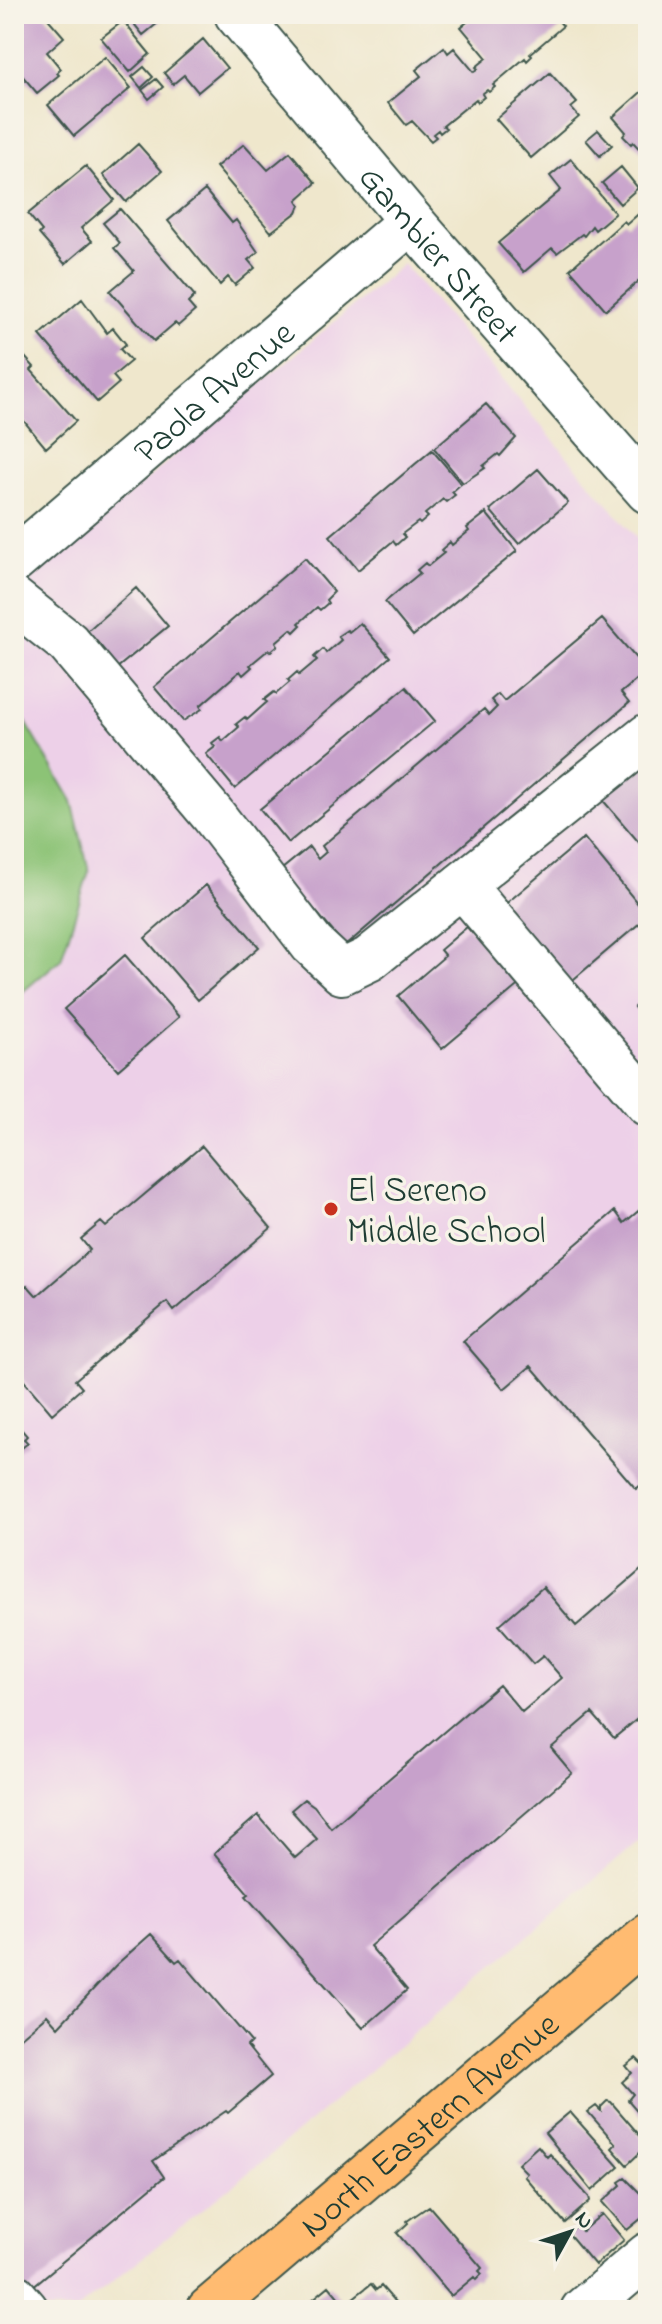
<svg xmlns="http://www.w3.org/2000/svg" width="662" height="2324" font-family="'Indie Flower',sans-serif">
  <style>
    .built { fill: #edd0e8 }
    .green { fill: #8cc376; stroke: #568055; stroke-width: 2 }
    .building { fill: #c7a1cb }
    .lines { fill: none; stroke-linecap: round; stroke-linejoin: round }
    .minor-casing { stroke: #3e564b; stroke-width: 48 }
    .major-casing { stroke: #3e564b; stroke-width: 48 }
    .minor { stroke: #fff; stroke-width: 44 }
    .major { stroke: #ffbb71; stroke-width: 44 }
    .poi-dot { fill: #c8321e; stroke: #f7f3e8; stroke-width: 3 }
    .labels { text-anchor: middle; stroke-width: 7; stroke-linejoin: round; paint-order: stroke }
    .street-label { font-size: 36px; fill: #1f3d34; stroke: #f7f3e8 }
    .poi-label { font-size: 36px; fill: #1f3d34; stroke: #f7f3e8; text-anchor: start }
  </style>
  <rect width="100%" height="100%" fill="#f7f3e8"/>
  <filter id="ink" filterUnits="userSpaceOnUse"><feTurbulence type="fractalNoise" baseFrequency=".0125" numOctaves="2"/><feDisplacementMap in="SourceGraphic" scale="16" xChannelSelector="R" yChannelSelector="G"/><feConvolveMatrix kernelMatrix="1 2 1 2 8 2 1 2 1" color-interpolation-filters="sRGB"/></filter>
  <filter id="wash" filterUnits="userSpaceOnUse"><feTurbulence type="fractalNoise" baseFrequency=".006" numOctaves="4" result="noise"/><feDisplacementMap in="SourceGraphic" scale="32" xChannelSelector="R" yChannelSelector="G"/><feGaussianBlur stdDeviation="1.8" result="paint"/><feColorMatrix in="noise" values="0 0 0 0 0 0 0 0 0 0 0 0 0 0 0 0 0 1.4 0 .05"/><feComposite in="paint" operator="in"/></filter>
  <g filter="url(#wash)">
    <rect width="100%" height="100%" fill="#efe7cc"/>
    <path class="built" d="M403 264 648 551V1834L273 2153 77 2310H14V579L21 585Z"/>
    <path class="green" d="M14 702 72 801 89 871 61 959 14 999Z"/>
    <g id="blocks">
      <path class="building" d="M14 14H44L64 37 47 52 61 69 57 73 59 75 37 93 14 66Z
        M126 14H169L143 35Z
        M477 14H553L563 26 530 54 532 56 527 61 525 58 493 85 495 87 489 92 487 90 482 94 484 97 478 102 476 99 443 126 446 128 440 133 438 130 433 134 436 137 431 141 412 121 406 125 388 103 421 76 416 70 444 47 448 53 454 48 474 72 478 69 476 67 487 58 461 27Z
        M123 21 150 54 130 72 101 38Z
        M203 39 227 68 198 92 184 75 173 84 164 73Z
        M105 57 131 88 74 136 48 105Z
        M144 67 153 77 141 88 132 77Z
        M550 73 577 103 571 108 579 117 531 158 496 119Z
        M156 79 163 87 149 99 142 90Z
        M648 86V158L633 142 631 144 623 136 626 132 613 117Z
        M598 130 612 145 600 156 586 140Z
        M138 144 162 171 126 202 103 175Z
        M244 144 268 170 290 152 316 183 297 200 300 205 297 212 271 232 216 167Z
        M571 159 615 213 595 230 592 226 584 236 582 234 557 253 552 248 524 272 498 243 561 190 550 176Z
        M86 166 114 200 81 228 92 241 65 264 39 234 42 231 28 214Z
        M621 167 638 188 620 204 602 183Z
        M205 190 232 223 236 220 258 252 248 260 255 268 235 285 228 277 220 285 168 221Z
        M120 209 195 296 188 303 195 311 178 326 175 323 154 341 110 291 134 271 114 248 120 243 103 223Z
        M643 210 648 216V273L606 310 570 269 624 221 627 224Z
        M82 299 107 333 113 328 126 344 120 349 131 361 113 376 119 383 97 402 40 335Z
        M14 345 34 367 31 370 76 421 46 448 14 409Z
        M486 404 516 438 500 456 498 454 483 466 485 468 463 483 434 448Z
        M432 450 461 484 452 492 455 495 446 502 443 499 425 514 428 517 420 524 418 522 402 534 405 537 396 545 393 541 358 570 330 536Z
        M538 469 568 503 519 544 490 510Z
        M486 513 517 551 413 636 385 602 420 573 417 570 425 563 428 566 444 553 441 550 450 542 452 545 469 531 467 528Z
        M305 558 334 592 326 600 328 603 320 610 317 607 299 623 301 625 294 632 291 629 276 642 278 645 270 652 268 650 250 665 252 667 243 675 240 671 200 706 202 709 183 721 154 687Z
        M136 588 168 626 117 668 86 632Z
        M602 619 647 671 621 693 629 703 345 946 281 870 309 847 318 859 326 852 322 846 484 709 489 715 497 707 491 700 498 694 504 701Z
        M360 623 390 657 235 789 206 754 215 747 212 743 220 737 223 741 239 727 236 724 245 717 247 720 267 702 264 700 274 692 276 694 290 682 288 680 297 672 299 675 317 660 314 657 323 649 326 653 341 640 338 636 347 630 349 632Z
        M406 687 435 721 288 843 260 809Z
        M643 762 648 768V853L601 798Z
        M584 838 648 916 568 984 502 907Z
        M206 885 259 947 198 1000 145 938Z
        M467 927 472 933 477 929 522 982 442 1049 398 996 445 956 440 950Z
        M125 955 179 1017 118 1070 64 1009Z
        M648 995V1024L634 1007Z
        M202 1146 271 1228 174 1311 167 1302 75 1380 82 1388 52 1414 14 1369V1296L27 1285 37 1296 90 1250 81 1239 101 1222 106 1227Z
        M648 1203V1479L636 1489 531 1366 504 1389 463 1341 615 1211 624 1223Z
        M14 1421 27 1436 24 1439 28 1443 18 1451 14 1446Z
        M648 1564V1710L614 1738 592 1713 551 1748 572 1773 370 1946 407 1990 363 2028 246 1896 249 1894 214 1853 258 1815 295 1858 317 1839 291 1810 304 1799 314 1806 331 1828 499 1685 522 1712 562 1678 543 1656 533 1664 499 1625 543 1587 576 1626Z
        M151 1934 176 1962 180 1959 251 2042 247 2046 271 2076 228 2113 226 2111 153 2161 164 2177 26 2292 14 2277V2043L47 2015 58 2027 116 1965Z
        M636 2058 648 2070V2123L628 2100 633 2094 622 2082 632 2073 626 2066Z
        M607 2101 611 2102 648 2145 627 2165 612 2148 616 2144 588 2112 596 2106 601 2111V2107Z
        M570 2112 619 2167 592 2191 545 2133Z
        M538 2146 547 2157 550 2154 589 2197 590 2201 565 2223 524 2176 527 2173 518 2164Z
        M625 2178 648 2201V2213L627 2230 602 2202 621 2185 619 2182Z
        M429 2206 482 2268 479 2271 482 2274 476 2280 474 2277 451 2296 397 2233 408 2223 407 2221Z
        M602 2214 624 2240 595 2265 568 2233 577 2225 582 2231Z
        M371 2284 376 2290 381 2286 402 2310H358L352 2299Z
        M329 2286 349 2310H300Z"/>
    </g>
  </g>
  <g filter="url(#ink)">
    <use href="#blocks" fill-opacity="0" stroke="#3e564b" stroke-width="2"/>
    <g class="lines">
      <defs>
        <g id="minor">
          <path id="s1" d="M237 14 411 221 648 491"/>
          <path id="s2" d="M14 561 411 221"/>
          <path d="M14 600 68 643 213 815 312 944 342 972 369 959 648 736"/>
          <path d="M462 885 648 1104"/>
          <path d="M14 2296 26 2310"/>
          <path d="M583 2310 648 2255"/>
        </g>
        <g id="major">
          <path id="s3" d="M209 2310 648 1936"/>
        </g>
      </defs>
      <use href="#minor" class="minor-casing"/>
      <use href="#major" class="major-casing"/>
      <use href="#minor" class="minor"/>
      <use href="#major" class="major"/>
    </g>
  </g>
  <circle class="poi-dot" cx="331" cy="1209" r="8"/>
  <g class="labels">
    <g class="street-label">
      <text dy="13" stroke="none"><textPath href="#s1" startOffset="314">Gambier Street</textPath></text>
      <text dy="13" stroke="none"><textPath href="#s2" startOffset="262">Paola Avenue</textPath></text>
      <text dy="13" stroke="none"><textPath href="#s3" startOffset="288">North Eastern Avenue</textPath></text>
    </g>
    <g class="poi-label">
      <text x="347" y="1201">El Sereno<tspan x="347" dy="41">Middle School</tspan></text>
    </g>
  </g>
  <rect width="662" height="2324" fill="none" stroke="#f7f3e8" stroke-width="48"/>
  <g transform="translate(570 2232) rotate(50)" stroke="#f7f3e8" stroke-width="6" paint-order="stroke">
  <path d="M0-6L14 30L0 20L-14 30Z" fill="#1f3d34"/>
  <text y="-12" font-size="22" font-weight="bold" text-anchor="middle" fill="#1f3d34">N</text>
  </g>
</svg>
